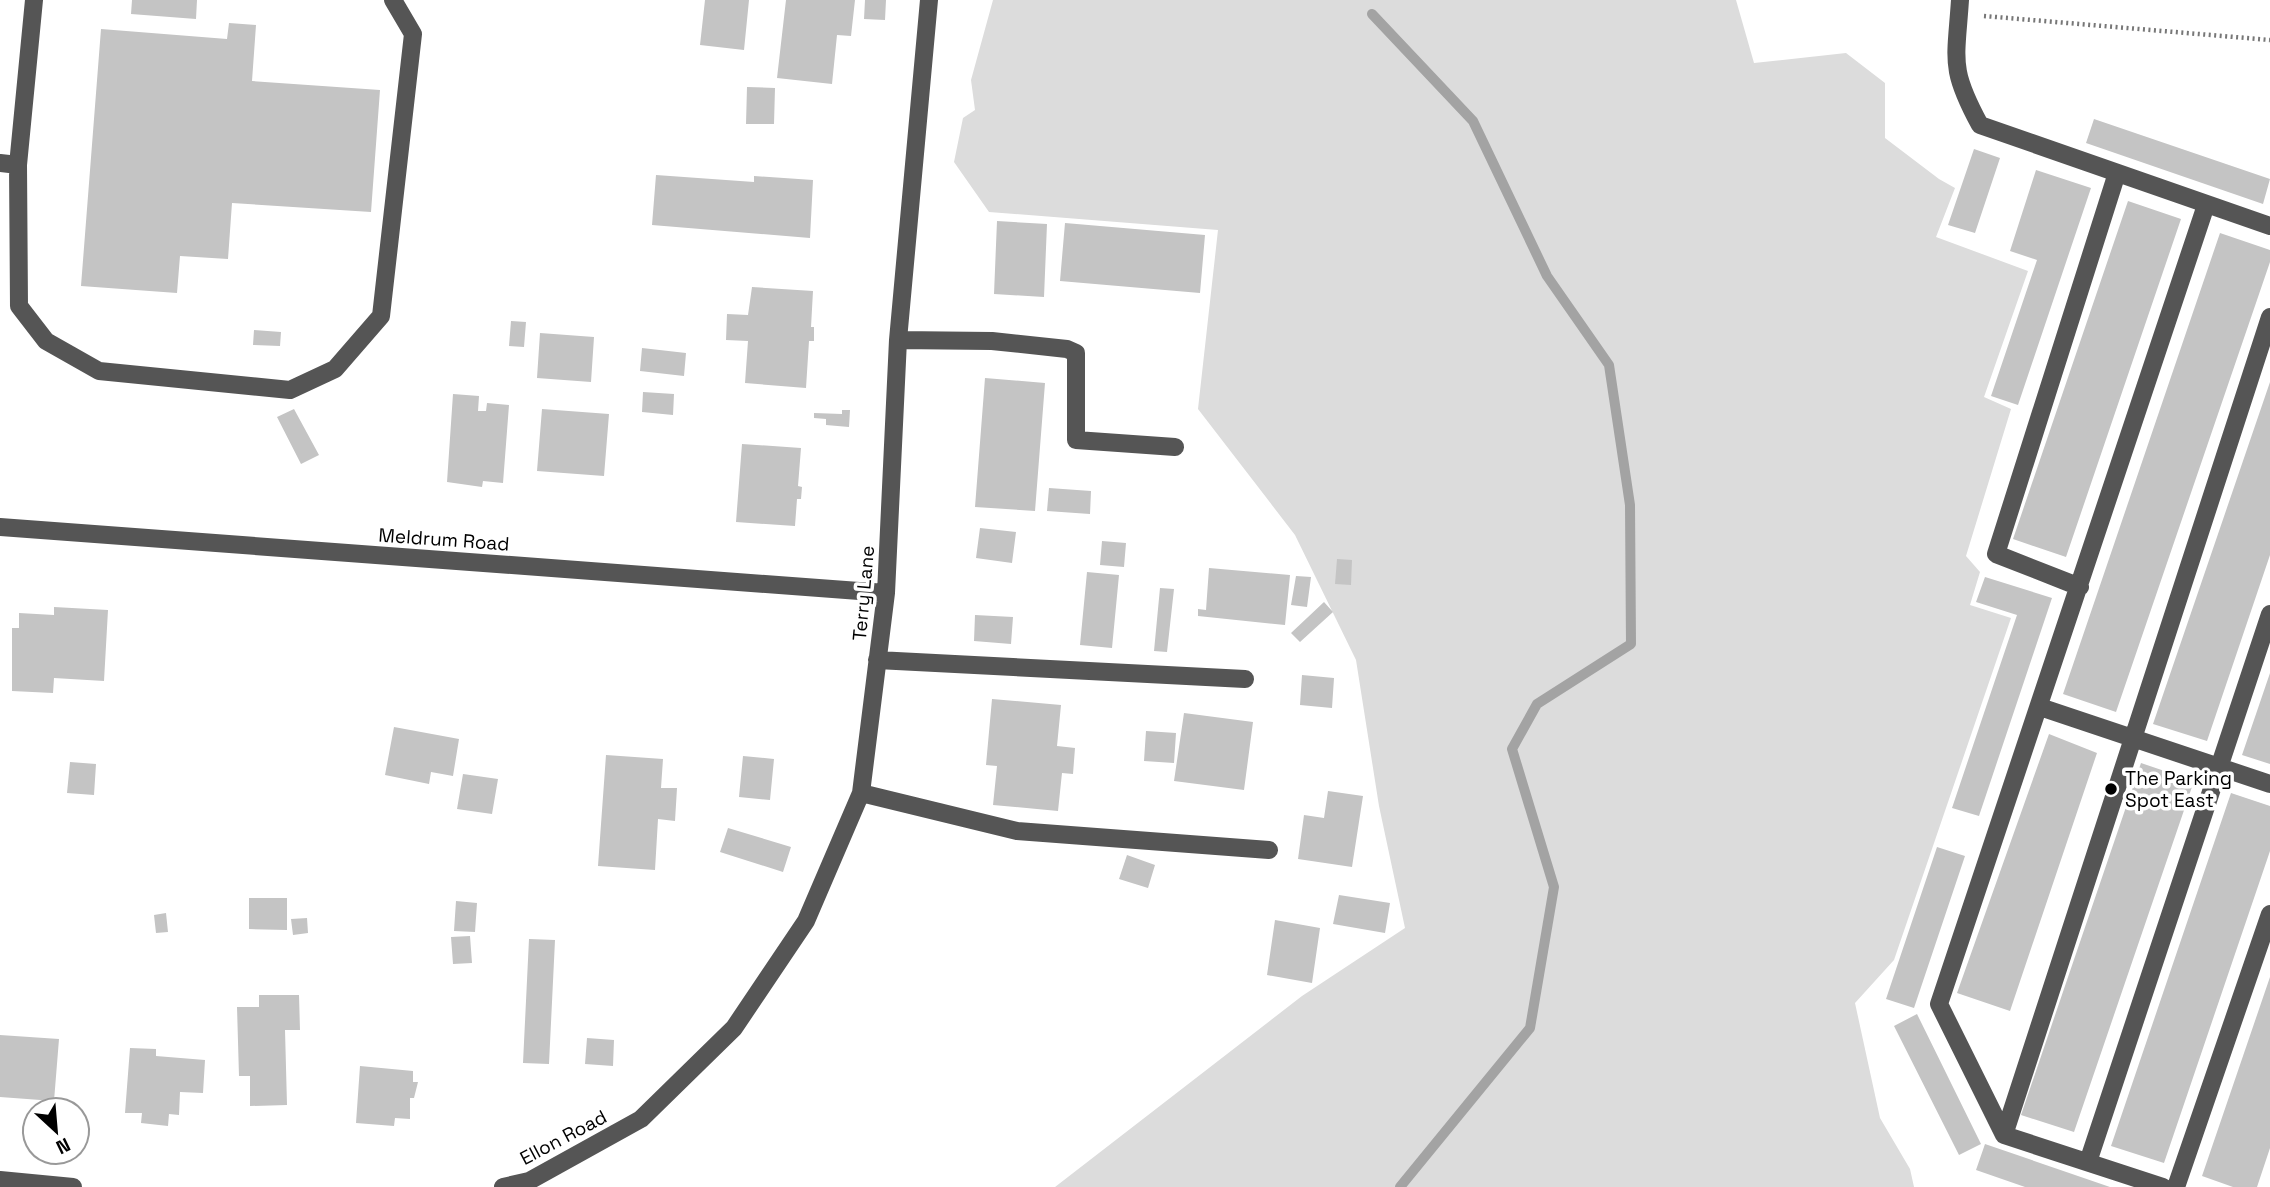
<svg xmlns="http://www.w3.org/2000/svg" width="2270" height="1187" font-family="'Space Grotesk',sans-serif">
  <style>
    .green { fill: #dcdcdc }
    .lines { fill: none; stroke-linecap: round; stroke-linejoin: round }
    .stream { stroke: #a3a3a3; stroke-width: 10 }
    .building { fill: #c4c4c4 }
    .path { stroke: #777; stroke-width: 4.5; stroke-dasharray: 2 3.5; stroke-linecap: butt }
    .minor { stroke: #555; stroke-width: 18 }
    .poi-dot { fill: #000; stroke: #fff; stroke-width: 2.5 }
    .labels { text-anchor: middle; stroke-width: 7; stroke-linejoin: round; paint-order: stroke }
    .street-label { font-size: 19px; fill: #000; stroke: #fff }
    .poi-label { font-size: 19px; fill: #000; stroke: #fff; text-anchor: start }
  </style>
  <rect width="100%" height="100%" fill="#fff"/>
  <path class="green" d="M993 0H1736L1754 63 1846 53 1885 83V138L1939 179 1955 188 1936 237 2028 271 1984 397 2011 409 1966 556 1980 572 1970 605 2011 618 1894 960 1855 1003 1880 1118 1910 1169 1914 1187H1055L1302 996 1405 928 1379 806 1356 660 1295 535 1198 409 1218 230 989 212 954 162 963 118 975 110 971 80Z"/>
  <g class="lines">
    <path class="stream" d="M1372 14 1473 121 1547 276 1609 365 1630 505 1631 644 1537 704 1512 749 1554 887 1530 1028 1400 1187"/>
  </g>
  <path class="building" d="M132 0H197L196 19 131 14Z
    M705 0H749L744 50 700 45Z
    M786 0H855L851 36 837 35 832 84 777 78Z
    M865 0H886L885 20 864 19Z
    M229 23 256 25 252 81 380 90 371 212 232 203 228 259 180 256 177 293 81 286 101 29 227 39Z
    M747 87 775 88 774 124H746Z
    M2094 119 2270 179 2263 204 2086 143Z
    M1974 149 2000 158 1975 233 1948 225Z
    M2036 170 2091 188 2018 405 1991 396 2037 260 2010 251Z
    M656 175 754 182V176L813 180 810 238 652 225Z
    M2128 201 2181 219 2066 557 2013 539Z
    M997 221 1047 224 1044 297 994 294Z
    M1065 223 1205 235 1200 293 1060 281Z
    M2220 233 2270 250V262L2116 712 2063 694Z
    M752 287 813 291 811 327H814V341H809L806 388 745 383 748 341 726 340 727 314 748 315Z
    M511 321 526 322 524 347 509 346Z
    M254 330 281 332 280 346 253 345Z
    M540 333 594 337 591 382 537 378Z
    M642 348 686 353 684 376 640 371Z
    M985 378 1045 383 1035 511 975 507Z
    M2270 382V555L2207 741 2153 724Z
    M643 392 674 394 673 415 642 412Z
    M453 394 479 396 478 411H486L487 403 509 405 503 483 483 481 482 487 447 482Z
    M294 409 319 455 301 464 277 417Z
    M542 409 609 414 604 476 537 471Z
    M842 410H850L849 427 826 425V419L814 418V413L842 414Z
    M742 444 801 448 798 486 802 487 801 499H797L795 526 736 522Z
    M1049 488 1091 491 1090 514 1047 511Z
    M980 528 1016 532 1012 563 976 558Z
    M1102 541 1126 543 1124 567 1100 565Z
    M1337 559 1352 560 1351 585 1335 584Z
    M1209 568 1290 575 1285 625 1198 616V609L1206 610Z
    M1087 572 1119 575 1112 648 1080 645Z
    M1296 576 1311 577 1307 607 1291 605Z
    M1985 577 2052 598 1979 816 1952 808 2017 615 1976 602Z
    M1160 588 1174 589 1167 652 1154 651Z
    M1324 602 1333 612 1300 642 1291 633Z
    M54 607 108 610 104 681 54 678 53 693 12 691V628H19V613L54 615Z
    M975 615 1013 617 1011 644 974 641Z
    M2270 673V764L2242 755Z
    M1302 675 1334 678 1332 708 1300 705Z
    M992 699 1061 705 1057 746 1075 748 1073 774 1062 773 1058 811 993 805 997 766 986 765Z
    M1184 713 1253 722 1244 790 1174 781Z
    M394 727 459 739 453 776 431 772 429 784 385 775Z
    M1146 731 1176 733 1174 763 1144 761Z
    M2049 734 2097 753 2010 1011 1957 993Z
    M606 755 663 759 661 788H677L675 821 658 819 655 870 598 866Z
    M743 756 774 759 770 800 739 797Z
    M70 762 96 764 94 795 67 793Z
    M2141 763 2194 781 2074 1132 2021 1115Z
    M463 774 498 779 492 814 457 809Z
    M1328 791 1363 796 1352 867 1298 859 1304 815 1324 818Z
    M2231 793 2270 806V851L2164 1163 2111 1146Z
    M728 828 791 847 783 872 720 852Z
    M1937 847 1965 856 1914 1008 1886 999Z
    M1127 855 1155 865 1148 888 1119 879Z
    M1339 895 1390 903 1385 933 1333 924Z
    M249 898H287V930L249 929Z
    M456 901 477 903 475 932 454 931Z
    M166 913 168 932 156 933 154 915Z
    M307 918 308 933 293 935 291 919Z
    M1275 920 1320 928 1312 983 1267 975Z
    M470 936 472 963 453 964 451 937Z
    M529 939 555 940 549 1064 523 1063Z
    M2270 977V1148L2257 1187H2233L2202 1176Z
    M259 995H299L300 1030H285L287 1105 250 1106V1076H239L237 1007H259Z
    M1917 1014 1981 1144 1959 1155 1894 1026Z
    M0 1035 59 1039 54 1101 0 1097Z
    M587 1038 614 1040 613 1066 585 1064Z
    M130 1048 156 1049V1056L205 1060 203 1093 180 1092 179 1115 169 1114 168 1126 141 1123 142 1113H125Z
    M360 1066 413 1071V1082H418L414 1098H410V1119L395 1118 394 1126 356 1123Z
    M1985 1144 2110 1187H2025L1976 1170Z"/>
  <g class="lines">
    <path class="path" d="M1984 16 2270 40"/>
    <path class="minor" d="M1960 0C1956 61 1949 68 1980 125L2270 226
      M0 163 18 165 19 306 46 341 99 371 290 390 335 369 381 316 413 34 393 0
      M18 165 34 0
      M898 340 992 341 1067 349 1076 353V440L1175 447
      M0 527 886 593
      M2080 587 1996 554 2117 173
      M877 660 1245 679
      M2040 707 2270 784
      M861 793 1017 831 1269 850
      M2004 1135 2270 317
      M2088 1162 2270 614
      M0 1180 73 1187
      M503 1187 529 1181 641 1119 734 1028 806 921 861 793 886 593 898 340 929 0
      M2163 1187 2004 1135 1939 1004 2206 205
      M2176 1187 2270 914"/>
  </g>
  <circle class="poi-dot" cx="2111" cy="789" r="7"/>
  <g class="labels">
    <g class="street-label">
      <text transform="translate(444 539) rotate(4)" y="7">Meldrum Road</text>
      <text transform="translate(863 593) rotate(-85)" y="7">Terry Lane</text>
      <text transform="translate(563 1137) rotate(-28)" y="7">Ellon Road</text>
    </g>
    <g class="poi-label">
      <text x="2125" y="785">The Parking<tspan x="2125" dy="22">Spot East</tspan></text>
    </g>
  </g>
  <g transform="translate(56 1131) rotate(154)"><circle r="33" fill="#ffffff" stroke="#999999" stroke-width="2"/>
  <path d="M0-5L12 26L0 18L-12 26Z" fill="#000000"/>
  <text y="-10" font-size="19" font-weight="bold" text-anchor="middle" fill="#000000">N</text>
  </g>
</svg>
